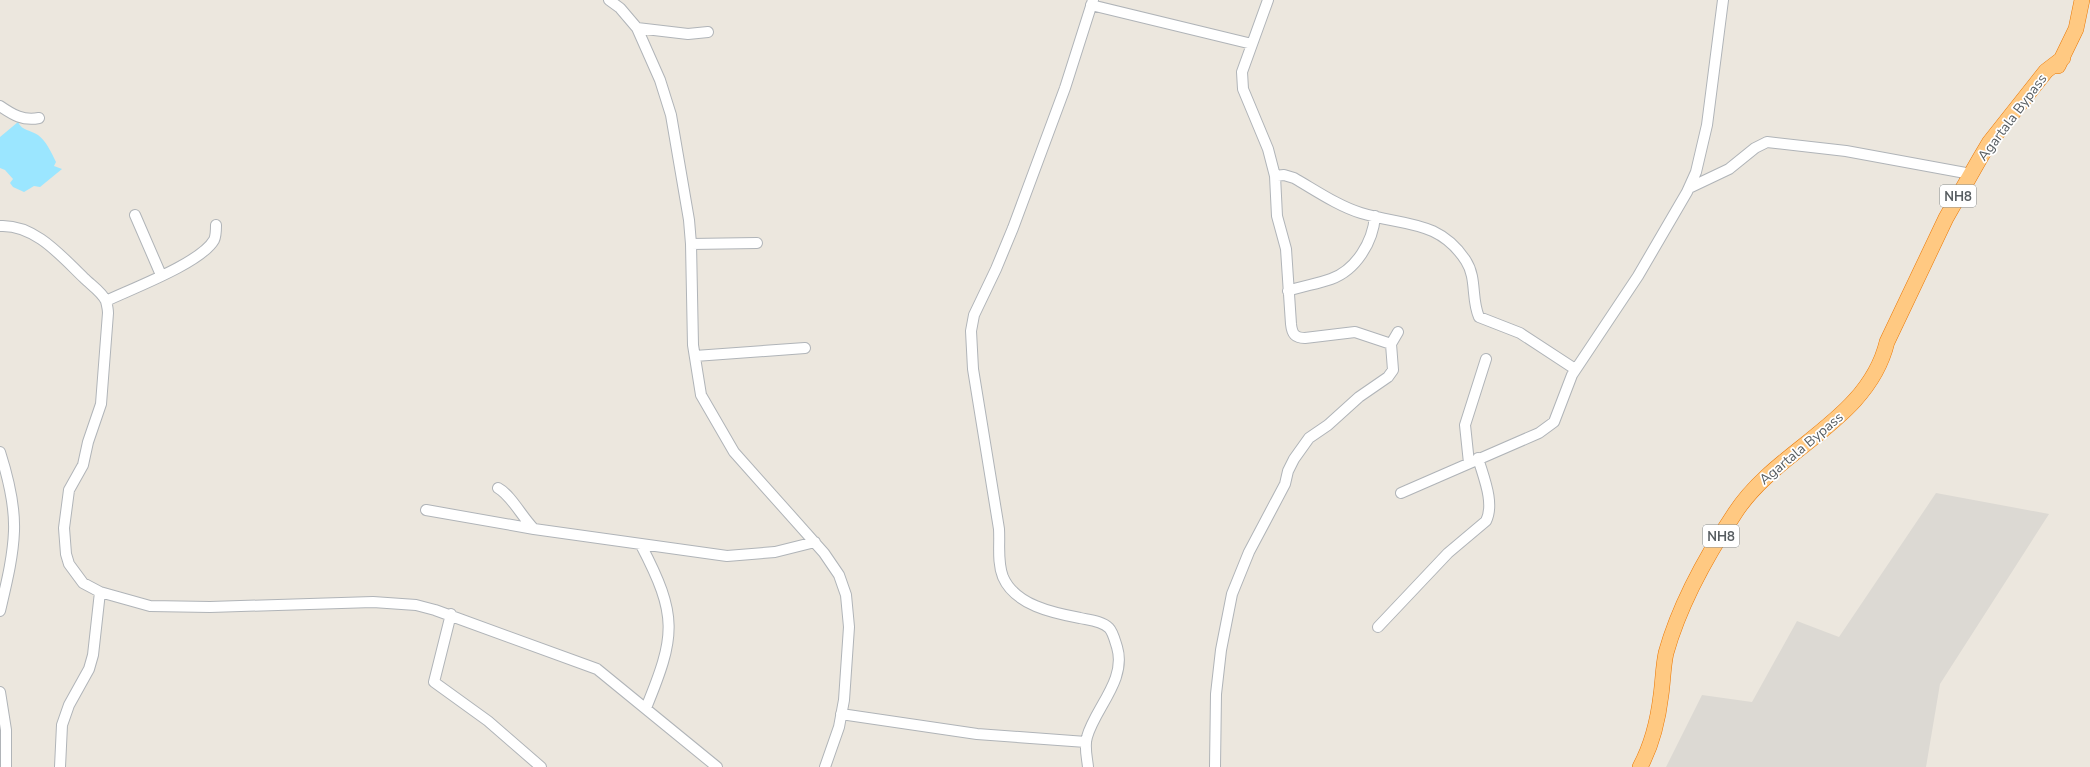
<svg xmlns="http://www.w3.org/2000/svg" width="2090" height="767" font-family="'Nunito Sans',sans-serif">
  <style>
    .industrial { fill: #dcd9d3 }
    .water { fill: #9be6ff }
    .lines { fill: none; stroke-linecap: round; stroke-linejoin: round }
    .minor-casing { stroke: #b0b4b8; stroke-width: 12 }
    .highway-casing { stroke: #ea7600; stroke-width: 16 }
    .minor { stroke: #fff; stroke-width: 10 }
    .highway { stroke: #ffc982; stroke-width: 15 }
    .labels { text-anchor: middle; stroke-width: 3.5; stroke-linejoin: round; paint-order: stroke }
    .shield { fill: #fff; stroke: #898e90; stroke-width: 1 }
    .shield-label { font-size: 13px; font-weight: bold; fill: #575d61 }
    .street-label { font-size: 14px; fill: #575d61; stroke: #fff }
  </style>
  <rect width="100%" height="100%" fill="#ece7de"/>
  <path class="industrial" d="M1936 493 2049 514 1940 684 1926 767H1666L1702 695 1752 702 1797 621 1839 637Z"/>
  <path class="water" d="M18 122C22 131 31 130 38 135 47 142 51 152 56 162L54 166 62 169 40 187 34 186 24 192 13 187 10 183 13 179 5 170 0 168V137Z"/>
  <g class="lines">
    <defs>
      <path id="minor" d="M609 0 620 8 637 28 660 80 671 115 689 220 691 244 693 345 701 395 734 452 824 553 839 575 846 595 849 627 844 700 839 727 825 767
        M1268 0 1242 72 1243 89 1268 149 1275 176 1277 216 1286 249 1291 324C1292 334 1295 338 1305 338L1355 332 1391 344
        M1091 5 1252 44
        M637 28 688 34 708 32
        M0 106C13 115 23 121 39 118
        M1275 176 1284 175 1294 178C1315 190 1338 206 1361 213 1403 226 1439 219 1466 261 1477 278 1471 299 1479 317L1520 333 1575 369
        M1689 188 1729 169 1755 148 1767 142 1846 151 1971 174
        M135 215 161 275
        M0 226C35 224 62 257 84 278 91 285 102 292 106 301 107 305 108 309 108 313L101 404 88 442 83 465 69 490 64 528 66 554 69 564 83 583 100 592 150 606 210 607 373 602 416 605 435 610 597 669 717 767
        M691 244 757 243
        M1288 291C1302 286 1317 284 1331 279 1356 270 1373 242 1375 216
        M106 301C131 289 201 263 214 240 216 236 216 230 216 225
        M695 356 805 348
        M0 452C8 477 15 505 14 531 13 558 6 585 0 611
        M1469 463 1465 425 1486 359
        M498 488C511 495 522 517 534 529
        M1401 493 1539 433 1554 422 1572 375 1638 276 1687 192 1696 172 1707 125 1723 0
        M426 510 534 529 727 556 775 552 815 542
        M641 545C678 616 676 635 646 708
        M451 614 434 682 488 721 541 767
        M1378 627 1448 553 1486 521C1495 503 1483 476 1478 458
        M0 692 6 730V767
        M841 714 977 734 1086 742
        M60 767 62 725 69 705 89 669 93 655 100 592
        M1088 767C1087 757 1084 746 1087 737 1095 708 1127 680 1117 647 1115 641 1113 632 1109 628 1102 621 1089 620 1080 618 1053 613 1015 605 1003 577 997 562 1000 545 999 529L973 369 971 331 974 315 996 269 1013 228 1065 88 1093 0
        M1215 767 1216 694 1221 650 1232 594 1249 552 1285 484 1288 471 1294 459 1309 438 1328 425 1359 397 1388 377 1393 370 1391 344 1398 332"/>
      <path id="highway" d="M2058 66 2076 29 2082 0
        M1640 767C1652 745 1658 720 1661 695 1663 681 1663 667 1666 653 1680 603 1707 555 1735 513 1777 448 1868 421 1887 342L1946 218 1979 160 1989 143 2046 71 2063 58"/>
    </defs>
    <use href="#minor" class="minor-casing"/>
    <use href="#highway" class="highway-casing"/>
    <use href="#minor" class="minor"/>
    <use href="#highway" class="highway"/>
  </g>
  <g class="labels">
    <g class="shield">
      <rect x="1940" y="185" width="36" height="22" rx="3"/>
      <rect x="1703" y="525" width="36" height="22" rx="3"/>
    </g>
    <g class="shield-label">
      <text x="1958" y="201">NH8</text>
      <text x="1721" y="541">NH8</text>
    </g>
    <g class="street-label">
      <text transform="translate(2012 117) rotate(-53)" y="5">Agartala Bypass</text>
      <text transform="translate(1801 448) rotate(-40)" y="5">Agartala Bypass</text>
    </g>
  </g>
</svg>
